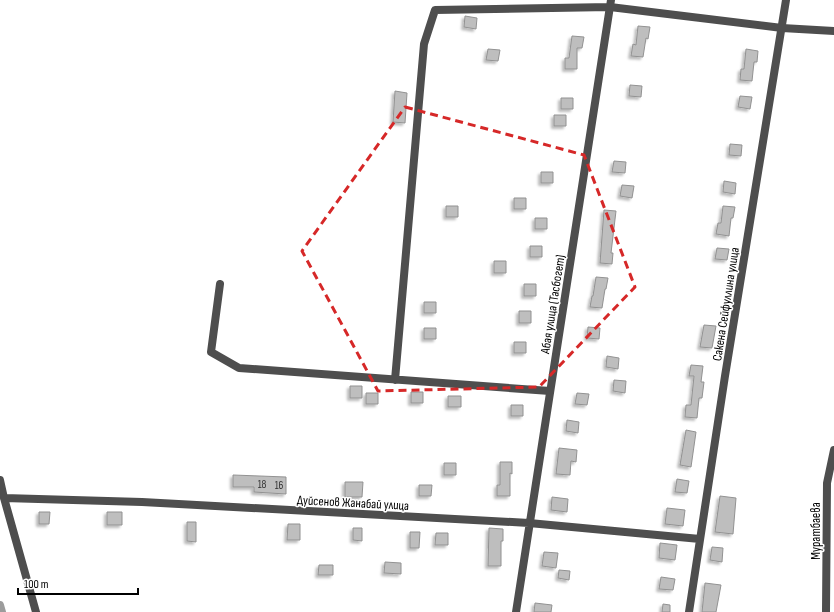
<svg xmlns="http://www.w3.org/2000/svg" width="834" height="612" font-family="'Sofia Sans Condensed',sans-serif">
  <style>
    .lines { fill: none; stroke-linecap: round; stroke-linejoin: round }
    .canal { stroke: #9c9c9c; stroke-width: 8 }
    .building { fill: #bebebe; stroke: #929292; filter: url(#shadow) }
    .minor { stroke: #4e4e4e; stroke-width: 8 }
    .marked { fill: none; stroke: #d62828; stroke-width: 3; stroke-dasharray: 8 5; stroke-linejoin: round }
    .labels { text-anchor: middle; stroke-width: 3; stroke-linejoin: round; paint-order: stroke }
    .number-label { font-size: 11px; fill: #303030 }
    .street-label { font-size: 13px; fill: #000; stroke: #fff }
  </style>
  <defs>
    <filter id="shadow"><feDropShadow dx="-2.5" dy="2.5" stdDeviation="1" flood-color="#0004"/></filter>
  </defs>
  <rect width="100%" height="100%" fill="#fff"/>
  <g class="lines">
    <path class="canal" d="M0 605 2 612"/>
  </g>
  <path class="building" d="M465 16 477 18 476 29 464 27Z
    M638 26 650 27 648 39 646 38 643 57 631 56 633 44 636 45Z
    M572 36 584 37 582 48H577V69H565V58H569Z
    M488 49 500 50 498 61 486 60Z
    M746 49 758 51 757 62H754L752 81 740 80 741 69H744Z
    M630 85 642 86 641 97 629 96Z
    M395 91 407 93 405 123 393 122Z
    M740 96 752 97 750 109 738 107Z
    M561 98H573V109H561Z
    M554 115H566V126H554Z
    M730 144 742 145 741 156 729 155Z
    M614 161 626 162 625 173 612 172Z
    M541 172H553V183H541Z
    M724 181 736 183 735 194 723 192Z
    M622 185 634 186 632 198 620 196Z
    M514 198H526V209H514Z
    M446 206H458V217H446Z
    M723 206 735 207 733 218H731L729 236 716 234 718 223H721Z
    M604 210 616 211 611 253H613L612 264 600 263Z
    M535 218H547V229H535Z
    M530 246H542V257H530Z
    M717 248 729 249 727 260 715 259Z
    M494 261H506V273H494Z
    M596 277 608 278 606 289H605L602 308 590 307 592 296H593Z
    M524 284H536V296H524Z
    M424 302H436V313H424Z
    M519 311H531V323H519Z
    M704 325 716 326 712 348 700 347Z
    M588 327 600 328 599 339 587 338Z
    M424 328H436V339H424Z
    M514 342H526V353H514Z
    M607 356 619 358 618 369 606 367Z
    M691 365 703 366 701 382H704L702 398H699L697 418 685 417 686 405H691L694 376H689Z
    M614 380 626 381 625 393 613 391Z
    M350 386H362V398H350Z
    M411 392H423V403H411Z
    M366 393H378V404H366Z
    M577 393 589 394 587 405 575 404Z
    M448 396H461V407H448Z
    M511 405H523V416H511Z
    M567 420 579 422 578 433 566 431Z
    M686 430 696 432 691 467 680 465Z
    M559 448 577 450 576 462 571 461 570 475 556 474Z
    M500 462H512V474L510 473V496H497V485H500Z
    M444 463H456V475H444Z
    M233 475 286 477V494L254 492V487H233Z
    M677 479 689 481 687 493 675 492Z
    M345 482H363L362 497H345Z
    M419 485H432L431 496H419Z
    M720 496 736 498 733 534 715 532Z
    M552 497 568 499 567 512 551 510Z
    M667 508 685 510 683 526 665 524Z
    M39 512H50L49 524H39Z
    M107 512H122V525H107Z
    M187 522H196V542L187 541Z
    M288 524H300V540H287Z
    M353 528H362V541L353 540Z
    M489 528 503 529V541H501V566H488Z
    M410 532H420L419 548H410Z
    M436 533H448V545H435Z
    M660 543 677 545 675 560 659 558Z
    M712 547 723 548 722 562 710 560Z
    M544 552 558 553 556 568 542 566Z
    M385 562 401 563V574L384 573Z
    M319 565H333V575H318Z
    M559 570 570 571 569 580 558 578Z
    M661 577 675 579 673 590 659 589Z
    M705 583 721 585 716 612H702Z
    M535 603 552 605 551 612H534Z
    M663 604 670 605V612H662Z"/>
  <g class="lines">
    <path class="minor" d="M220 284 211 352 239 368 550 391
      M395 380 424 44 435 10 610 7 782 28 834 31
      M0 480 4 498 36 612
      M4 498 142 502 529 523 700 539
      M516 612 611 0
      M689 612 725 376 786 0
      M826 612 827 483 834 450"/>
  </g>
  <path class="marked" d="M405 107 584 155 635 287 539 387 378 391 302 251Z"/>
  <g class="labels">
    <g class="number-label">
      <text x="262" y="488">18</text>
      <text x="279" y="489">16</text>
    </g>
    <g class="street-label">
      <text transform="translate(552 304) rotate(-81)" y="5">Абая улица (Тасбогет)</text>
      <text transform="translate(725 304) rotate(-81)" y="5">Сакена Сейфуллина улица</text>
      <text transform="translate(353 502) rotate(3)" y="5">Дуйсенов Жанабай улица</text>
      <text transform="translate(815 531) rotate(-90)" y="5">Муратбаева</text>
    </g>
  </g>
  <path d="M18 588v6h120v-6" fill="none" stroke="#000000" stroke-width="2"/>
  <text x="24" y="588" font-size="12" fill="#000000" stroke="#ffffff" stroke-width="3" paint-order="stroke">100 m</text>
</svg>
